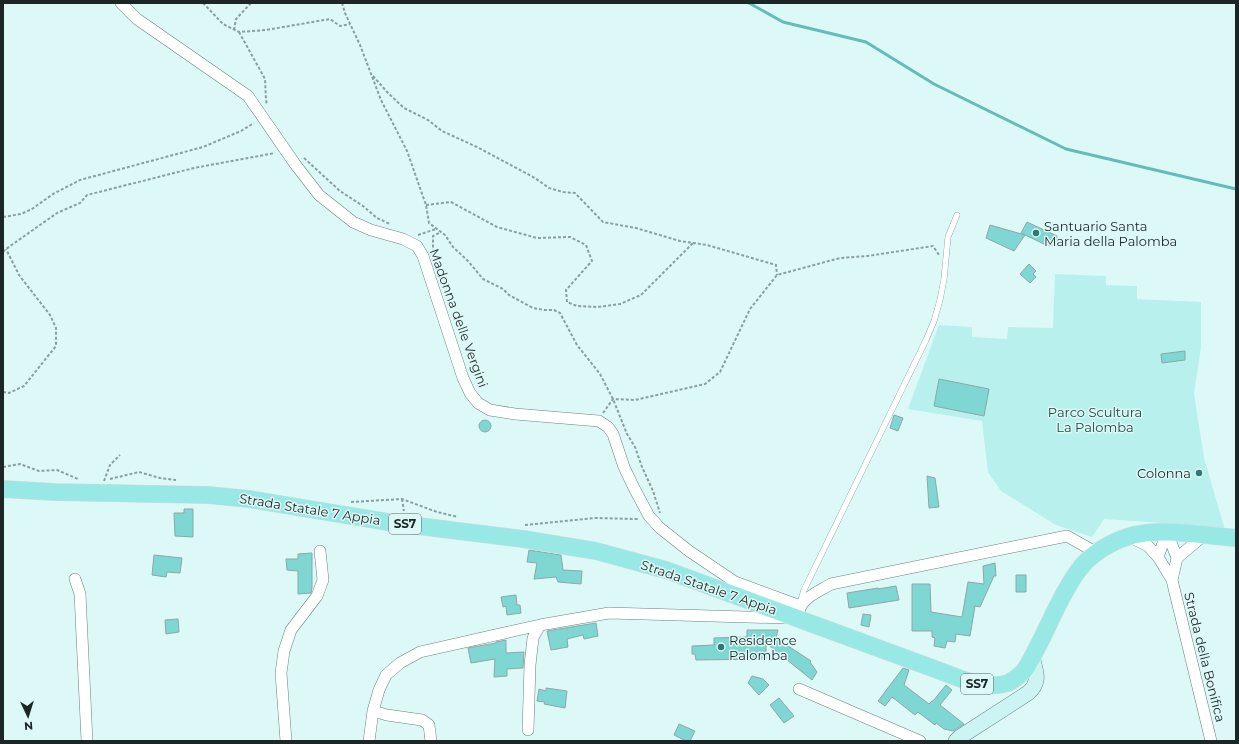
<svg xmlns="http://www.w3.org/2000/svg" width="1239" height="744" font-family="Montserrat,sans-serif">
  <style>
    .green { fill: #b7f0ed }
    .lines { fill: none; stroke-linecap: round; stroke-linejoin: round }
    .stream { stroke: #62bcb9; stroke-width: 3 }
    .building { fill: #7ed7d3; stroke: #8da7a6 }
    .service-casing { stroke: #698280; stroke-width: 6 }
    .minor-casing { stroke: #698280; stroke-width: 12 }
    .secondary-casing { stroke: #698280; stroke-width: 16 }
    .primary-casing { stroke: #dbdcdc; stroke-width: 18 }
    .path { stroke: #8a9e9d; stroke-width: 2; stroke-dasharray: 3 2; stroke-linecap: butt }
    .service { stroke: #fff; stroke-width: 5.5 }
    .minor { stroke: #fff; stroke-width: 11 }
    .secondary { stroke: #ccf4f3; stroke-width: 15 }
    .primary { stroke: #98e9e6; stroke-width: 17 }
    .poi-dot { fill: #2f7876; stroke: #ddf9f7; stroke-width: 1.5 }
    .labels { text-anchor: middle; stroke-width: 3; stroke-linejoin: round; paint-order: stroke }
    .shield { fill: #ddf9f7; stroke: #566565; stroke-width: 1 }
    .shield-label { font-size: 12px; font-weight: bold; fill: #1c2626 }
    .poi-label { font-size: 13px; fill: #1c2626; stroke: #ddf9f7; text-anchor: start }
    .street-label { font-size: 13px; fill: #1c2626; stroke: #ddf9f7 }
    .park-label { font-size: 13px; fill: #204a48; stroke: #ddf9f7 }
  </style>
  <rect width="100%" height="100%" fill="#ddf9f7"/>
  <path class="green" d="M1055 274 1106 276V285L1137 286V299L1201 302V348L1194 393 1204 458 1225 530 1164 523 1104 519 1092 537 1056 525 1001 491 988 472 982 421 908 409 939 325 972 327V337L1007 339 1008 327 1053 328Z"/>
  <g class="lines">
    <path class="stream" d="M749 3 783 22 866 42 934 84 1066 149 1236 189"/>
  </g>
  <path class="building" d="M1027 222 1057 236V241L1055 244 1050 246 1045 243 1044 244 1021 233Z
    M990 225 1025 235 1014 251 986 238Z
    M1029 264 1036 271 1033 274 1036 277 1030 283 1020 274Z
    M1185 351V360L1162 363 1161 354Z
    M939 379 989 389 984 416 934 406Z
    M894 415 903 418 898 431 890 428Z
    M479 426a6 6 0 1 1 12 0a6 6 0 1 1-12 0Z
    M927 476 935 478 939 507 929 508Z
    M184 509H193V537L175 536 174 513H184Z
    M529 550 561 555 563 570 582 571 581 584 558 582 556 577 534 579 537 563 527 562Z
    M312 553V588L311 593 298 594V571L287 570 286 559H298V554Z
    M154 555 182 558 180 573 167 572 166 577 152 575Z
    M995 563 996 576H994L980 607 975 606 970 636 956 634 955 642 947 641 945 648 934 646 935 638 932 637V631H912V584H930L931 612 962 617 968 582 984 584 983 566Z
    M1016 575H1026V592H1016Z
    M896 586 899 600 849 608 847 593 878 588V589Z
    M516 595 517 605H520L521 613 507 615 506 606 503 607 501 597Z
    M863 614 871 615 869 627 861 625Z
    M178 619 179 632 166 634 165 620Z
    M596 623 598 636 584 639 583 635 567 639 568 647 551 650 547 631Z
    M747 630H778L776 638 811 661 810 662 817 672 812 680 766 643V659L696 660 695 654H692V646L714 645V638L747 637Z
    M506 640V653L524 652 523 668 507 669V676L494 677 495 659 471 663 468 648 496 643V642Z
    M903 668 909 670 904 685 929 704 932 701H933L946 685 952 690 940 705 964 724 953 731 944 729 936 723 935 725 918 712 915 715 892 697 885 706 878 701Z
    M752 676 763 679 769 685 759 695 748 683Z
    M546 688 567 691 565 708 544 704 545 702 537 701 539 689 546 691Z
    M779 698 794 716 784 723 770 705Z
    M679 724 695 731 690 741H686L674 735Z"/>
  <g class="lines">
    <defs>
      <path id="service" d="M800 603 804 590 926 340 934 321 940 300 944 279 948 237 957 215"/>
      <path id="minor" d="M121 3 137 19 248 96 295 164 319 195 353 222 371 230 403 239 417 246 423 256 463 378 470 393 478 403 490 410 515 414 599 421 608 427 613 434 624 467 634 488 649 516 660 528 689 551 735 582 800 606
        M1167 532 1177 558 1172 580
        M1128 536 1148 546 1158 557 1172 580 1211 741
        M1158 557 1167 532
        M1177 558 1203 536
        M75 579 80 594 87 741
        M799 612C801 598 820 591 831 584L1067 536 1097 553
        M799 689 920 741
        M373 711 387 715 422 720 429 725 431 741
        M528 730 530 665 533 638 540 625
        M286 741 281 673 284 651 291 630 317 596 323 580 320 551
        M369 741 373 711 379 690 386 675 400 663 420 652 540 625 609 613 785 618"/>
      <path id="secondary" d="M956 741 960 737 1028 693C1041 682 1036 672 1032 657"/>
      <path id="primary" d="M3 489 54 492 208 495 249 499 394 523 523 539 596 551 666 570 943 672C963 680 986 690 1008 683 1012 681 1019 676 1023 672 1029 665 1033 655 1038 646 1051 621 1061 594 1078 571 1089 555 1109 543 1127 537 1156 526 1205 536 1236 538"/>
    </defs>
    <use href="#service" class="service-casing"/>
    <use href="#minor" class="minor-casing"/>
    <use href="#secondary" class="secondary-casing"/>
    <use href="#primary" class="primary-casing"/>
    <path class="path" d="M203 3 223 24 239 32 266 30 330 19 340 26 350 24
      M342 3 345 13 360 45 381 100 407 151 426 205 429 223 445 235 453 247 468 261 483 279 503 289 509 295 533 308 544 310H554L560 313 577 345 600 374 613 399 627 434 635 447 642 467 653 491 660 513
      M234 30 236 19 251 3
      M239 32 265 79 266 100 267 105
      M373 76 388 93 404 108 428 120 442 131 477 147 535 178 549 188 563 192 575 193 603 222 636 228 680 241 707 245 776 265 777 275
      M304 158 340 191 363 206 377 218 390 224
      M426 205 451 202 497 227 537 238 570 237 586 245 592 261 566 290 567 302 577 306 598 307 620 304 641 295 693 243
      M3 217 21 214 32 209 53 194 80 180 203 147 241 131 254 123
      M418 235 436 229
      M3 252 6 249 57 213 80 203 87 195 194 168 275 153
      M432 252 433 251V236L441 232
      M3 392 9 393 24 386 56 346V328L50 315 19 275 6 249
      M603 413 613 399 635 400 705 384 720 372 750 309 777 275 840 258 867 256 933 246 939 255
      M3 467 20 464 39 471 57 470 78 479
      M110 479 139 472 160 478 176 480
      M104 481 110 465 120 455
      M402 499 404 511
      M351 502 402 499 437 512 458 517
      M525 525 595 518 638 519"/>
    <use href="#service" class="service"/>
    <use href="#minor" class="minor"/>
    <use href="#secondary" class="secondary"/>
    <use href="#primary" class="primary"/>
  </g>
  <g class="poi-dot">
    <circle cx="1036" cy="233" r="4"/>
    <circle cx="1199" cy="473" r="4"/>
    <circle cx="721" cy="647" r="4"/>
  </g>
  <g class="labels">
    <g class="shield">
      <rect x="389" y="514" width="32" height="20" rx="3"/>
      <rect x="961" y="674" width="32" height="20" rx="3"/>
    </g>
    <g class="shield-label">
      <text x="405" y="528">SS7</text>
      <text x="977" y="688">SS7</text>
    </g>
    <g class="poi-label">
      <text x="1044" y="231">Santuario Santa<tspan x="1044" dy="15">Maria della Palomba</tspan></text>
      <text x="1191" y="478" text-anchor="end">Colonna</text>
      <text x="729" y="645">Residence<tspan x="729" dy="15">Palomba</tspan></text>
    </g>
    <g class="street-label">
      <text transform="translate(459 318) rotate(70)" y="5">Madonna delle Vergini</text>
      <text transform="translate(310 509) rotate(9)" y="5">Strada Statale 7 Appia</text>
      <text transform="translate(709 587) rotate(19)" y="5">Strada Statale 7 Appia</text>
      <text transform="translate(1205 657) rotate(76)" y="5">Strada della Bonifica</text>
    </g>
    <g class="park-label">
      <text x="1095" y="417">Parco Scultura<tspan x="1095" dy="15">La Palomba</tspan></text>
    </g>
  </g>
  <rect width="1239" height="744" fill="none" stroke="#1c2626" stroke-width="8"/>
  <g transform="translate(28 716) rotate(176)" stroke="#ddf9f7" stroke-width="3" paint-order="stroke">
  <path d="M0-3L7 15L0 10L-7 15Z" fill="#1c2626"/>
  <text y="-6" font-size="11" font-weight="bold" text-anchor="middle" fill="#1c2626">N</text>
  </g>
</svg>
